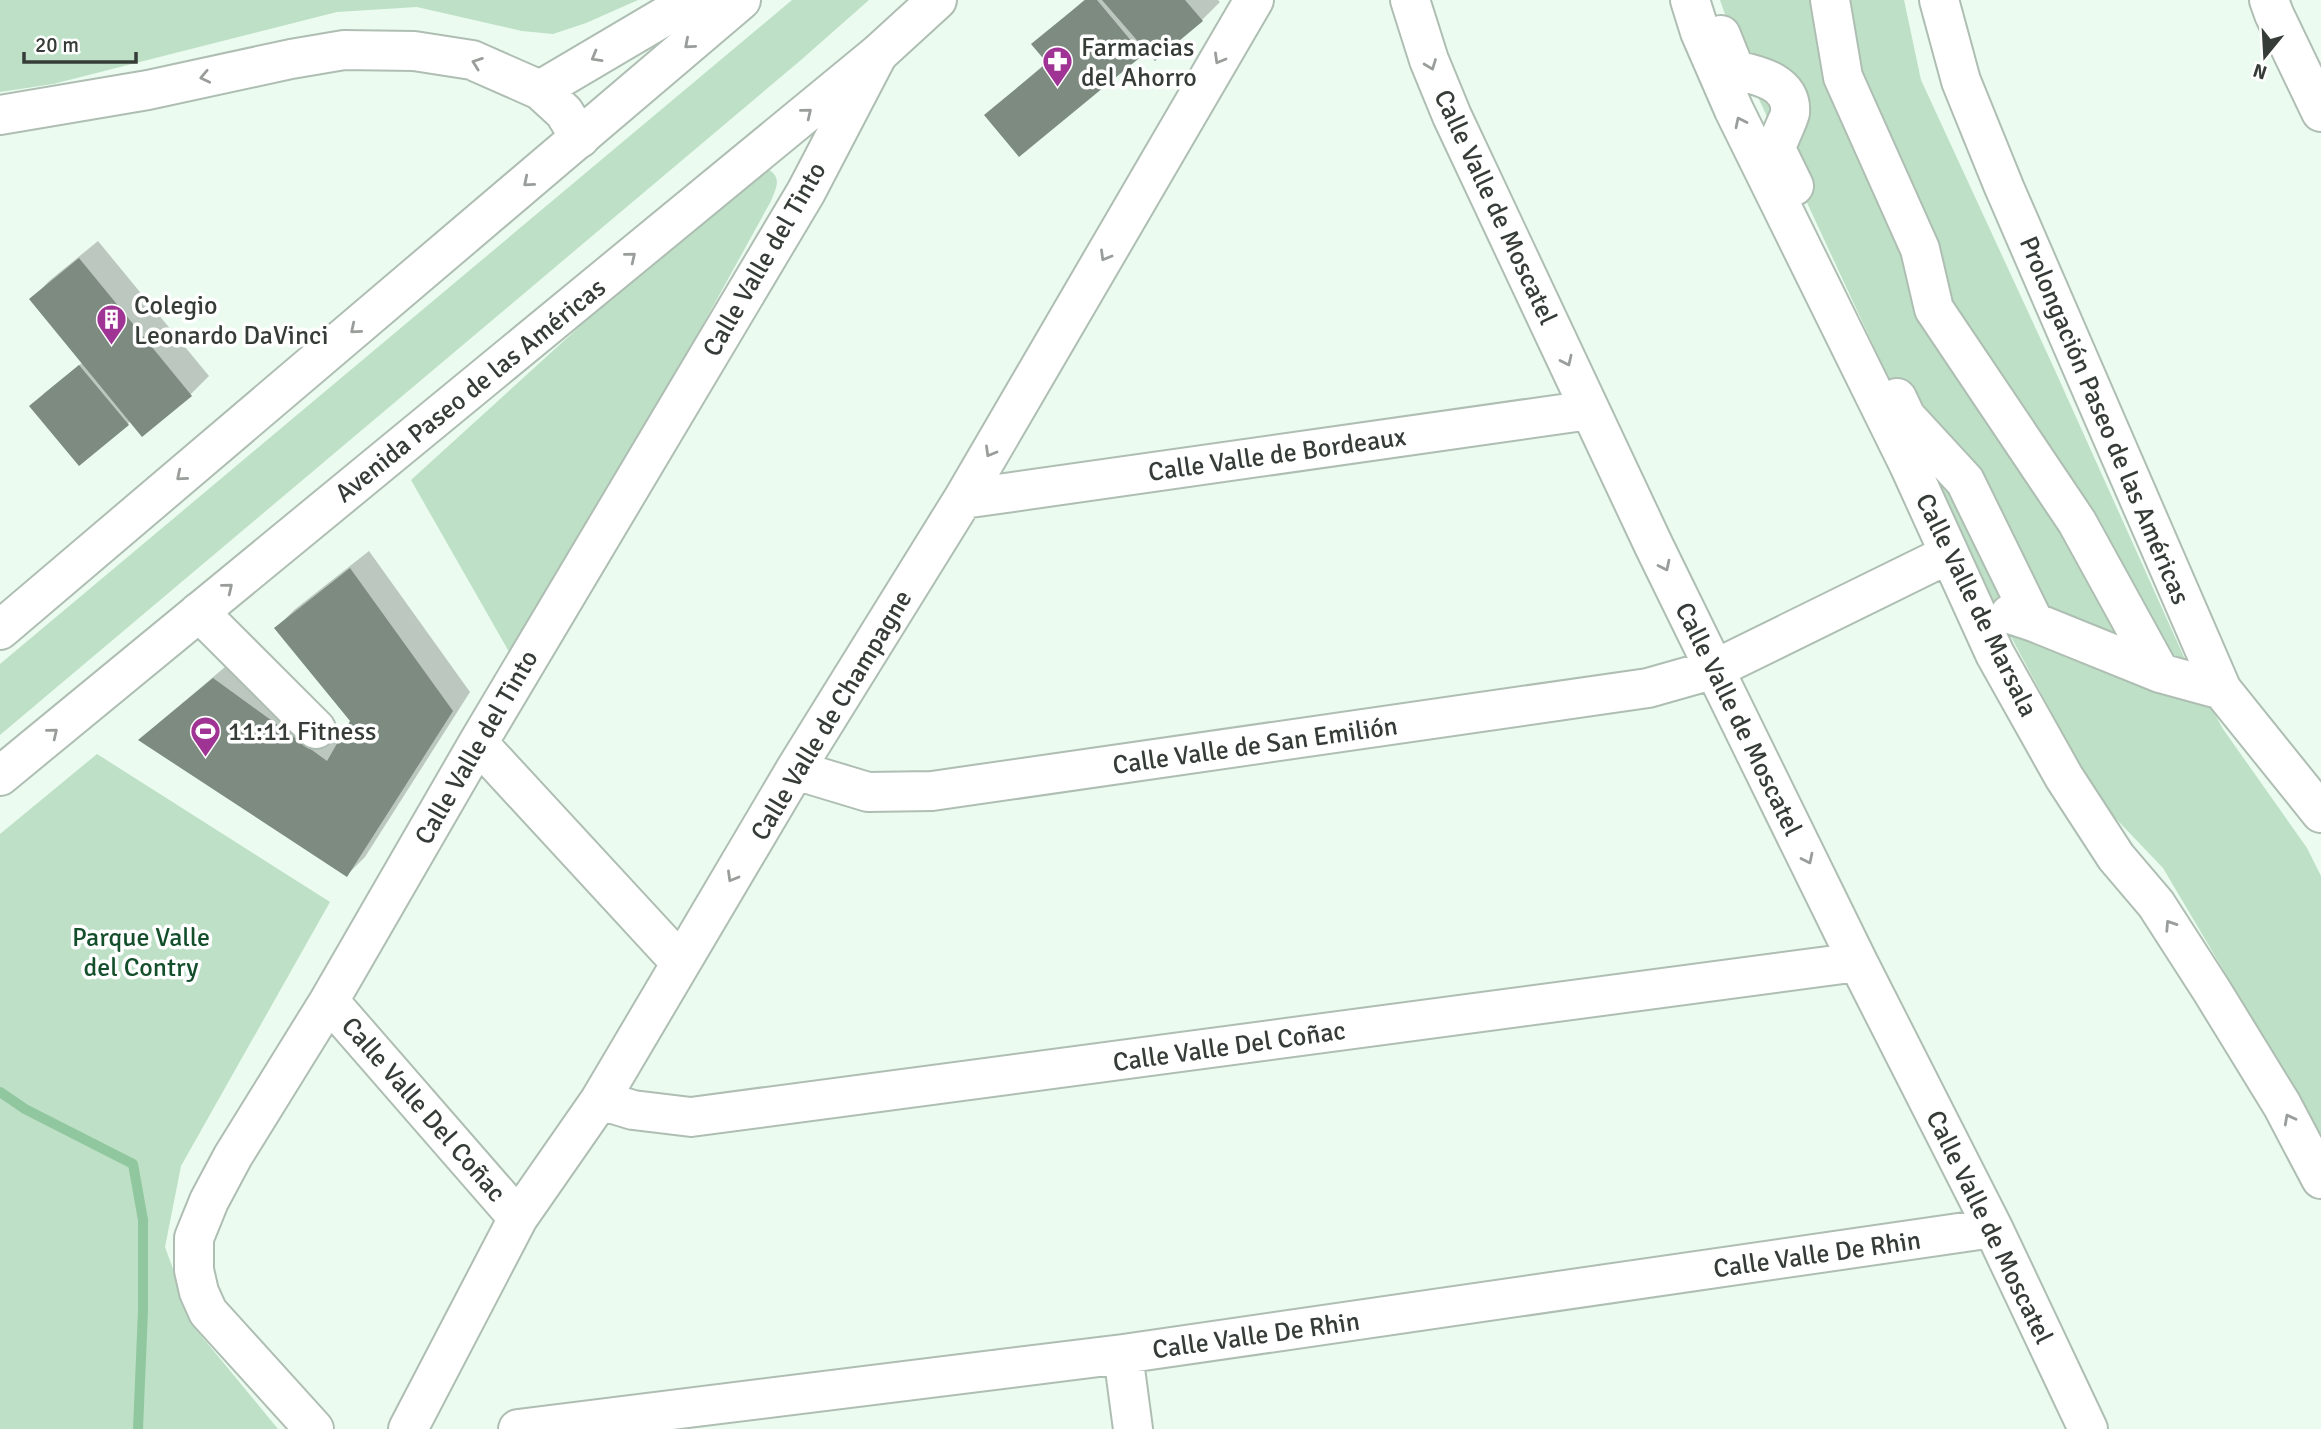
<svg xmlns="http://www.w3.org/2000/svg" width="2321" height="1429" font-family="Signika,sans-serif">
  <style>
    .green { fill: #bde0c6 }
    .shadow { fill: #0003 }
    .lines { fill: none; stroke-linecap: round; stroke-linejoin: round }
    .stream { stroke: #91c79f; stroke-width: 10 }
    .building { fill: #7d8b80 }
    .minor-casing { stroke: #afbeb3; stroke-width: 42 }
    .major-casing { stroke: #afbeb3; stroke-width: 42 }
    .minor { stroke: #fff; stroke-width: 38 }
    .major { stroke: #fff; stroke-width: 38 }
    .oneway { stroke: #9a9e9b }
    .labels { text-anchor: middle; stroke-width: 7; stroke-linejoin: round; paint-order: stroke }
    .poi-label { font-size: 26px; fill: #363c37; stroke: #fff; text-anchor: start }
    .street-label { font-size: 26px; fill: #363c37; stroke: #fff }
    .park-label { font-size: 26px; fill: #134f2b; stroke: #fff }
  </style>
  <rect width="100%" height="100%" fill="#ebfbef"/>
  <path class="green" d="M0 0H638L586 23 553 34 522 31 417 7 337 12 53 84 0 92Z
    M792 0H869L801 60 0 735V664Z
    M1720 0H1904L1921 80 2053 366 2184 657 2223 729 2307 848 2321 876V1141L2254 1022 2163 868 2099 801 1994 605 1743 65Z
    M764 167C783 176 777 186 771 201L516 664 411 480 745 176Z
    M97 754 330 902 181 1166 165 1247 194 1327 278 1429H0V834Z"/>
  <path class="shadow" d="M1084 0H1218L1220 2 1202 20 1146 48 1142 53 987 115 1048 61 1034 45Z
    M98 241 209 376 191 394 143 434 131 420 128 424 43 394 83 362 32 299 49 281Z
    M369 551 470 692 365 857 347 875 141 740 159 723 232 661 341 740 352 720 276 628 294 610Z"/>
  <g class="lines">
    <path class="stream" d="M0 1092 25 1109 133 1164 143 1220V1310L138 1429"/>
  </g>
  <path class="building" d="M1085 0H1097L1143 55 1019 157 984 115 1047 63 1031 44Z
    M1102 0H1185L1203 21 1155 61Z
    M79 258 192 396 142 437 29 299Z
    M79 365 129 425 79 466 29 406Z
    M350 568 453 711 347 877 138 740 213 678 327 761 350 721 274 628Z"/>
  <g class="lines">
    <defs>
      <path id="minor" d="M1410 0 1429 60 1452 116 1654 546 1858 962 1993 1228 2088 1429
        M1690 0 1700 32 1734 110 1909 465 1995 654 2064 777 2116 857 2156 904 2212 991 2282 1105 2321 1179
        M1830 0 1843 77 1920 249 1934 309 2077 522 2160 673
        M1939 0 1961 81 2004 187 2222 690 2321 813
        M2269 0 2274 14 2321 112
        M1721 35 1735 70C1757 75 1793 82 1790 113 1789 119 1778 140 1776 149L1794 186
        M540 90 662 18 699 0
        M0 115 148 90 291 59 344 50 414 51 472 60 540 90 564 112 580 138
        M1897 398 1906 417 1965 481 2034 622
        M963 499 1590 410
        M199 612 316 729
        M2010 614 2034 622 2160 673 2222 690
        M478 743 681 963
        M795 770 868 792 932 791 1648 688 1715 669 1949 554
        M329 1001 518 1218
        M600 1100 633 1110 691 1117 1858 962
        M1123 1354 1133 1429
        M314 1429 208 1312 199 1292 194 1270V1238L209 1201 233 1156 329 1001 478 743 806 192 878 54
        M408 1429 518 1218 600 1100 795 770 963 499 1254 0
        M518 1429 1123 1354 1993 1228"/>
      <path id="major" d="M0 630 741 0
        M0 776 878 54 937 0"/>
    </defs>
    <use href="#minor" class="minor-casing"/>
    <use href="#major" class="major-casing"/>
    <use href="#minor" class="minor"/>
    <use href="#major" class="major"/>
  </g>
  <defs><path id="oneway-chevron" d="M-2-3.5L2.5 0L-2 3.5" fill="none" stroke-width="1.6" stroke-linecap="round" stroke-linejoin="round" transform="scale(1.75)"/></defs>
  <g class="oneway">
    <use href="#oneway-chevron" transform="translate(689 44) rotate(139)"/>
    <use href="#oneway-chevron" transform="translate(596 57) rotate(150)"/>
    <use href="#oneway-chevron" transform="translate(1219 59) rotate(120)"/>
    <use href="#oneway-chevron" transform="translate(477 63) rotate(-160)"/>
    <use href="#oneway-chevron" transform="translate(1431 65) rotate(69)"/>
    <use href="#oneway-chevron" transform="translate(205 77) rotate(168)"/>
    <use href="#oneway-chevron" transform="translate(807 113) rotate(-39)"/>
    <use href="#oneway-chevron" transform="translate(1740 122) rotate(-116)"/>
    <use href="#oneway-chevron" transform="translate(528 182) rotate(140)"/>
    <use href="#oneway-chevron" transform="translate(1105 256) rotate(120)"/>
    <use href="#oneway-chevron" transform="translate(631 257) rotate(-39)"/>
    <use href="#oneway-chevron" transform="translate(355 329) rotate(140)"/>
    <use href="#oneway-chevron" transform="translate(1567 361) rotate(65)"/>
    <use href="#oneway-chevron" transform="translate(990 452) rotate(120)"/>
    <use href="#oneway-chevron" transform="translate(181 476) rotate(140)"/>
    <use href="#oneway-chevron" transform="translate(1665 566) rotate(64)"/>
    <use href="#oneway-chevron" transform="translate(228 588) rotate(-39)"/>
    <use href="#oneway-chevron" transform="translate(53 733) rotate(-39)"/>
    <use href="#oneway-chevron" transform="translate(1808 859) rotate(64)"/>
    <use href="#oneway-chevron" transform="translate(732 877) rotate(120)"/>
    <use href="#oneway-chevron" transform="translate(2170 925) rotate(-123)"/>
    <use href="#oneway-chevron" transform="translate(2289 1119) rotate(-118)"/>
  </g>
  <defs>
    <symbol id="pharmacy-pin" viewBox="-11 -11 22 30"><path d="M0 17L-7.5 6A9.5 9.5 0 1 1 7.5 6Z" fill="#a03495" stroke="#fff"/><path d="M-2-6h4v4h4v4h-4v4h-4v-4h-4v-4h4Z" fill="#fff"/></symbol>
    <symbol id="building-pin" viewBox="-11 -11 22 30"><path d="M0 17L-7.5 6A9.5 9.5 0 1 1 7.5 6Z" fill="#a03495" stroke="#fff"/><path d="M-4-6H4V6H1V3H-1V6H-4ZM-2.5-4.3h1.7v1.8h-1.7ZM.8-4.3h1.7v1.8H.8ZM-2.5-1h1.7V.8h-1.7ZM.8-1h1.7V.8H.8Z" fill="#fff"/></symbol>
    <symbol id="stadium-pin" viewBox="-11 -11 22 30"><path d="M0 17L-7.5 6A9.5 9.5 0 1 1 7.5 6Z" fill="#a03495" stroke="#fff"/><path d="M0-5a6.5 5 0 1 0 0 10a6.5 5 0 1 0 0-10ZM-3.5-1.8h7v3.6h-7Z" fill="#fff"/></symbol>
  </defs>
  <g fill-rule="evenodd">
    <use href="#pharmacy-pin" x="1040" y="44" width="35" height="47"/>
    <use href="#building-pin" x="94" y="302" width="35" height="47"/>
    <use href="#stadium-pin" x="188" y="714" width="35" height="47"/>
  </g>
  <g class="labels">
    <g class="poi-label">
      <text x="1081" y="56">Farmacias<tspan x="1081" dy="30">del Ahorro</tspan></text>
      <text x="134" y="314">Colegio<tspan x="134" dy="30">Leonardo DaVinci</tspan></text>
      <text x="228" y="740">11:11 Fitness</text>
    </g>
    <g class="street-label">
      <text transform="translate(1496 207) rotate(65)" y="9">Calle Valle de Moscatel</text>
      <text transform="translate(764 259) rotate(-60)" y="9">Calle Valle del Tinto</text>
      <text transform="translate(470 390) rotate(-39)" y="9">Avenida Paseo de las Américas</text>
      <text transform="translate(2105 420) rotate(67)" y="9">Prolongación Paseo de las Américas</text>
      <text transform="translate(1277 454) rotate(-8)" y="9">Calle Valle de Bordeaux</text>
      <text transform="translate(1977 605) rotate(64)" y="9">Calle Valle de Marsala</text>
      <text transform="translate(831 715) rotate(-59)" y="9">Calle Valle de Champagne</text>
      <text transform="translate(1739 719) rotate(64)" y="9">Calle Valle de Moscatel</text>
      <text transform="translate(1255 745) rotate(-8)" y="9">Calle Valle de San Emilión</text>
      <text transform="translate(476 747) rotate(-60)" y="9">Calle Valle del Tinto</text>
      <text transform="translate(1229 1046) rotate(-8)" y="9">Calle Valle Del Coñac</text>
      <text transform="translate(424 1109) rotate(49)" y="9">Calle Valle Del Coñac</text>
      <text transform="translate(1990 1227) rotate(64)" y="9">Calle Valle de Moscatel</text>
      <text transform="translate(1817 1254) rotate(-8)" y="9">Calle Valle De Rhin</text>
      <text transform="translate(1256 1335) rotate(-8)" y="9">Calle Valle De Rhin</text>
    </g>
    <g class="park-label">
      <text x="141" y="946">Parque Valle<tspan x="141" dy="30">del Contry</tspan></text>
    </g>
  </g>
  <g transform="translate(2265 56) rotate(198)" stroke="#ffffff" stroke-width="5" paint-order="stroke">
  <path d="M0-5L12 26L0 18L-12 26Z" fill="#363c37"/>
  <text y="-10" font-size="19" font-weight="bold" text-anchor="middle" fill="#363c37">N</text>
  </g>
  <path d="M24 52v10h112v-10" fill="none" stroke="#363c37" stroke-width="3.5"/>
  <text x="35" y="52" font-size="21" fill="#363c37" stroke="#ffffff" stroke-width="5" paint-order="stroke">20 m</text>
</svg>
